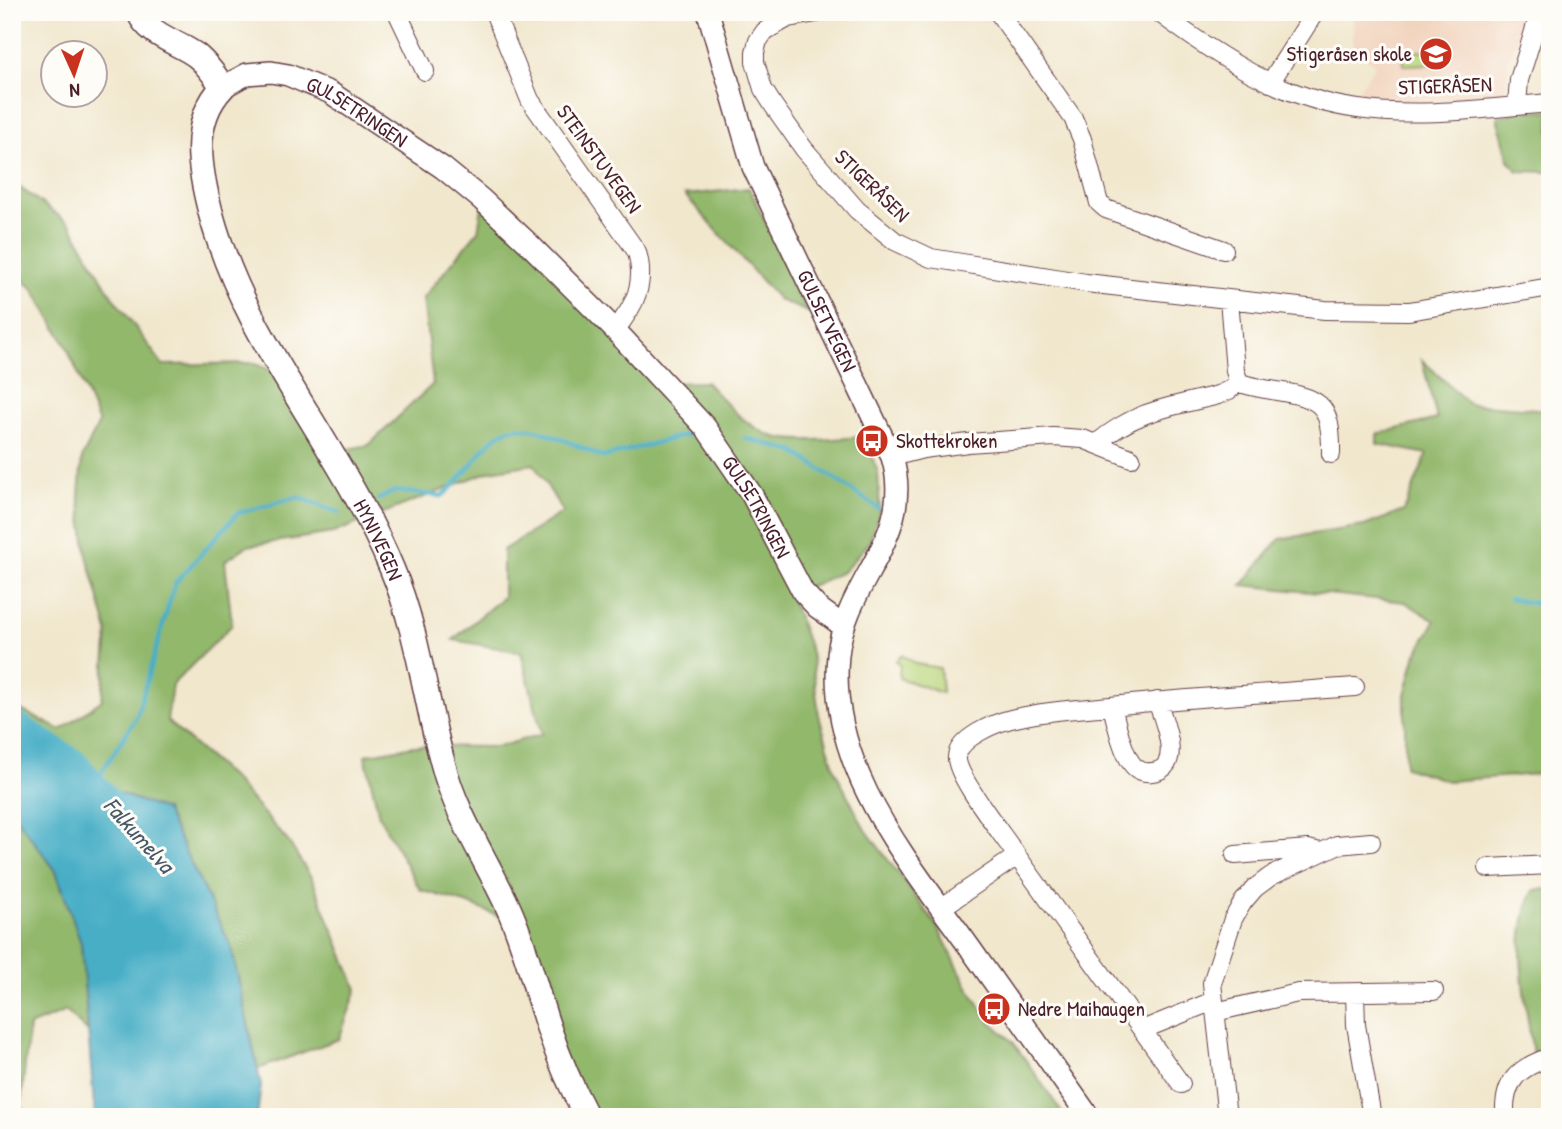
<svg xmlns="http://www.w3.org/2000/svg" width="1562" height="1129" font-family="'Patrick Hand',sans-serif">
  <style>
    .built { fill: #f2d4be }
    .green { fill: #b9d77d; stroke: #827b54; stroke-width: 2 }
    .forest { fill: #92b86c; stroke: #6e6c4c; stroke-width: 2 }
    .water { fill: #47aec6; stroke: #486678; stroke-width: 2 }
    .lines { fill: none; stroke-linecap: round; stroke-linejoin: round }
    .stream { stroke: #47aec6; stroke-width: 4.5 }
    .river { stroke: #47aec6; stroke-width: 26 }
    .minor-casing { stroke: #633d43; stroke-width: 20 }
    .tertiary-casing { stroke: #633d43; stroke-width: 24 }
    .secondary-casing { stroke: #633d43; stroke-width: 27 }
    .minor { stroke: #fff; stroke-width: 18 }
    .tertiary { stroke: #fff; stroke-width: 21 }
    .secondary { stroke: #fff; stroke-width: 24 }
    .labels { text-anchor: middle; stroke-width: 6; stroke-linejoin: round; paint-order: stroke }
    .poi-label { font-size: 21px; fill: #4a1f2b; stroke: #fdfcf7; text-anchor: start }
    .street-label { font-size: 21px; fill: #4a1f2b; stroke: #fdfcf7 }
    .water-label { font-size: 23px; font-style: italic; fill: #495869; stroke: #fdfcf7 }
  </style>
  <rect width="100%" height="100%" fill="#fdfcf7"/>
  <filter id="ink" filterUnits="userSpaceOnUse"><feTurbulence type="fractalNoise" baseFrequency=".0143" numOctaves="2"/><feDisplacementMap in="SourceGraphic" scale="14" xChannelSelector="R" yChannelSelector="G"/><feConvolveMatrix kernelMatrix="1 2 1 2 8 2 1 2 1" color-interpolation-filters="sRGB"/></filter>
  <filter id="wash" filterUnits="userSpaceOnUse"><feTurbulence type="fractalNoise" baseFrequency=".00686" numOctaves="4" result="noise"/><feDisplacementMap in="SourceGraphic" scale="28" xChannelSelector="R" yChannelSelector="G"/><feGaussianBlur stdDeviation="1.57" result="paint"/><feColorMatrix in="noise" values="0 0 0 0 0 0 0 0 0 0 0 0 0 0 0 0 0 1.4 0 .05"/><feComposite in="paint" operator="in"/></filter>
  <g filter="url(#wash)">
    <rect width="100%" height="100%" fill="#f1e7cd"/>
    <path class="built" d="M1343 12H1524L1523 25 1508 60 1505 97 1385 102 1354 97 1375 65 1353 47V19Z"/>
    <path class="green" d="M1429 51 1430 64 1404 65 1403 52Z
      M902 655 916 664 940 668 942 693 899 678 900 665 896 661Z"/>
    <path class="forest" d="M1550 110V172L1518 171 1509 160 1497 117 1522 111Z
      M12 182 70 224 111 294 163 365 252 363 290 377 338 451 369 445 433 384 423 298 478 231 485 188 494 195 669 383 706 382C725 402 745 426 772 436 795 444 839 438 864 437L878 472 880 510 869 543 843 572 797 592 792 601 811 652 819 716 835 771 863 826 937 926 968 987 989 1020 1013 1042 1065 1117H579L503 918 469 904 420 890 379 816 365 755 413 746 498 747 542 734 521 652 453 640 503 597V550L563 512 534 464 490 471 333 533 247 546 225 561 232 625 172 685 167 721 232 778 288 841 312 879 357 989 339 1039 258 1069 231 946 165 810 94 784 13 706 61 730 102 700 108 632 87 555 79 496 82 458 99 423 66 345 33 288 12 273Z
      M749 188 808 312 779 300 685 195Z
      M1422 360 1469 404 1550 410V773L1448 781 1405 767V695L1415 657 1435 621 1405 602 1242 585 1280 539 1364 526 1404 511 1427 454 1377 444V434L1437 419Z
      M12 812 56 871 81 943 88 1032 66 1011 29 1026 21 1104 23 1117H12Z
      M1550 889V1051L1533 1056C1527 1003 1509 940 1534 890Z"/>
    <path class="water" d="M12 705 94 784 165 810 231 946 261 1085 257 1117H95L81 943 56 871 12 812Z"/>
    <g class="lines">
      <path class="stream" d="M745 438 795 452 878 508
        M379 499 395 491 442 496C459 483 471 464 485 448 493 438 503 429 516 428 537 425 582 448 603 457L689 434
        M1510 599 1550 606
        M94 784 136 718 175 583 238 513 298 497 340 513"/>
      <path class="river" d="M12 722 74 762 117 810"/>
    </g>
  </g>
  <g filter="url(#ink)">
    <g class="lines">
      <defs>
        <path id="minor" d="M397 12 425 71
          M494 12 530 100 637 252C646 283 635 306 615 330
          M822 12 788 18 765 31 758 41 755 52V62L763 89 773 105 804 149 857 210 895 241 931 258 1086 283 1325 310 1409 311 1550 287
          M998 12 1073 118 1082 139 1099 203 1106 209 1224 250
          M1158 12C1217 56 1282 99 1358 109 1419 118 1488 108 1550 103
          M1270 83 1315 12
          M1517 105 1519 80 1540 12
          M1229 299 1235 371 1239 382C1247 386 1256 387 1265 389 1315 398 1332 396 1331 454
          M1097 443C1138 409 1169 408 1218 395L1229 390 1239 382
          M892 457 923 449 968 443 1053 437 1083 439 1131 458
          M1112 706C1116 722 1122 751 1132 764 1136 770 1144 773 1152 772 1185 769 1163 719 1157 701
          M1235 855 1308 849 1320 852
          M1017 856C1005 837 955 776 957 757 958 738 995 723 1011 719 1043 711 1078 709 1111 706 1192 697 1274 693 1355 687
          M1488 868 1550 865
          M941 908 1017 856 1181 1084
          M1355 993 1356 1025 1372 1117
          M1215 1012 1298 993 1434 991
          M1142 1030 1213 1001
          M1227 1117 1212 983 1233 919 1243 902 1255 888 1271 876 1337 845 1371 842
          M1505 1117C1503 1081 1518 1068 1550 1057"/>
        <g id="tertiary">
          <path id="s1" d="M708 12 753 167 892 457C916 537 845 580 838 655 827 768 909 862 970 948 1009 1004 1049 1060 1089 1117"/>
          <path id="s2" d="M223 87 247 74 271 72 288 75 331 93 443 168 481 199 528 243 615 330 706 428 752 495 803 592 817 607 843 626"/>
        </g>
        <g id="secondary">
          <path id="s3" d="M139 12C148 36 179 42 197 56 208 65 215 76 223 87 189 122 200 172 211 214 246 344 341 446 392 569 418 631 425 699 443 764 456 815 486 859 508 907 526 946 535 989 549 1029 559 1059 572 1089 587 1117"/>
        </g>
      </defs>
      <use href="#minor" class="minor-casing"/>
      <use href="#tertiary" class="tertiary-casing"/>
      <use href="#secondary" class="secondary-casing"/>
      <use href="#minor" class="minor"/>
      <use href="#tertiary" class="tertiary"/>
      <use href="#secondary" class="secondary"/>
    </g>
  </g>
  <defs>
    <symbol id="school-disc" viewBox="-11 -11 22 22"><circle r="9.5" fill="#c8321e" stroke="#fdfcf7"/><path d="M0-5L7-2L0 1L-7-2ZM-4 1L0 2.5L4 1V4Q0 6-4 4Z" fill="#fff"/></symbol>
    <symbol id="bus-disc" viewBox="-11 -11 22 22"><circle r="9.5" fill="#c8321e" stroke="#fdfcf7"/><path d="M-5-6H5V4H4V6H2V4H-2V6H-4V4H-5ZM-3.5-4V0h7V-4ZM-3.5 1.2v1.5H-2V1.2ZM2 1.2v1.5H3.5V1.2Z" fill="#fff"/></symbol>
  </defs>
  <g fill-rule="evenodd">
    <use href="#school-disc" x="1417" y="35" width="38" height="38"/>
    <use href="#bus-disc" x="853" y="422" width="38" height="38"/>
    <use href="#bus-disc" x="975" y="990" width="38" height="38"/>
  </g>
  <g class="labels">
    <g class="poi-label">
      <text x="1412" y="61" text-anchor="end">Stigeråsen skole</text>
      <text x="896" y="448">Skottekroken</text>
      <text x="1018" y="1016">Nedre Maihaugen</text>
    </g>
    <g class="street-label">
      <text transform="translate(1445 86) rotate(-2)" y="7">STIGERÅSEN</text>
      <text dy="7" stroke="none"><textPath href="#s2" startOffset="147">GULSETRINGEN</textPath></text>
      <text transform="translate(599 159) rotate(54)" y="7">STEINSTUVEGEN</text>
      <text transform="translate(872 186) rotate(44)" y="7">STIGERÅSEN</text>
      <text dy="7" stroke="none"><textPath href="#s1" startOffset="332">GULSETVEGEN</textPath></text>
      <text dy="7" stroke="none"><textPath href="#s2" startOffset="714">GULSETRINGEN</textPath></text>
      <text dy="7" stroke="none"><textPath href="#s3" startOffset="616">HYNIVEGEN</textPath></text>
    </g>
    <g class="water-label">
      <text transform="translate(139 835) rotate(48)" y="8">Falkumelva</text>
    </g>
  </g>
  <rect width="1562" height="1129" fill="none" stroke="#fdfcf7" stroke-width="42"/>
  <g transform="translate(74 74) rotate(177)"><circle r="33" fill="#fdfcf7" stroke="#b5a4a5" stroke-width="2"/>
  <path d="M0-5L12 26L0 18L-12 26Z" fill="#c8321e"/>
  <text y="-10" font-size="19" font-weight="bold" text-anchor="middle" fill="#4a1f2b">N</text>
  </g>
</svg>
